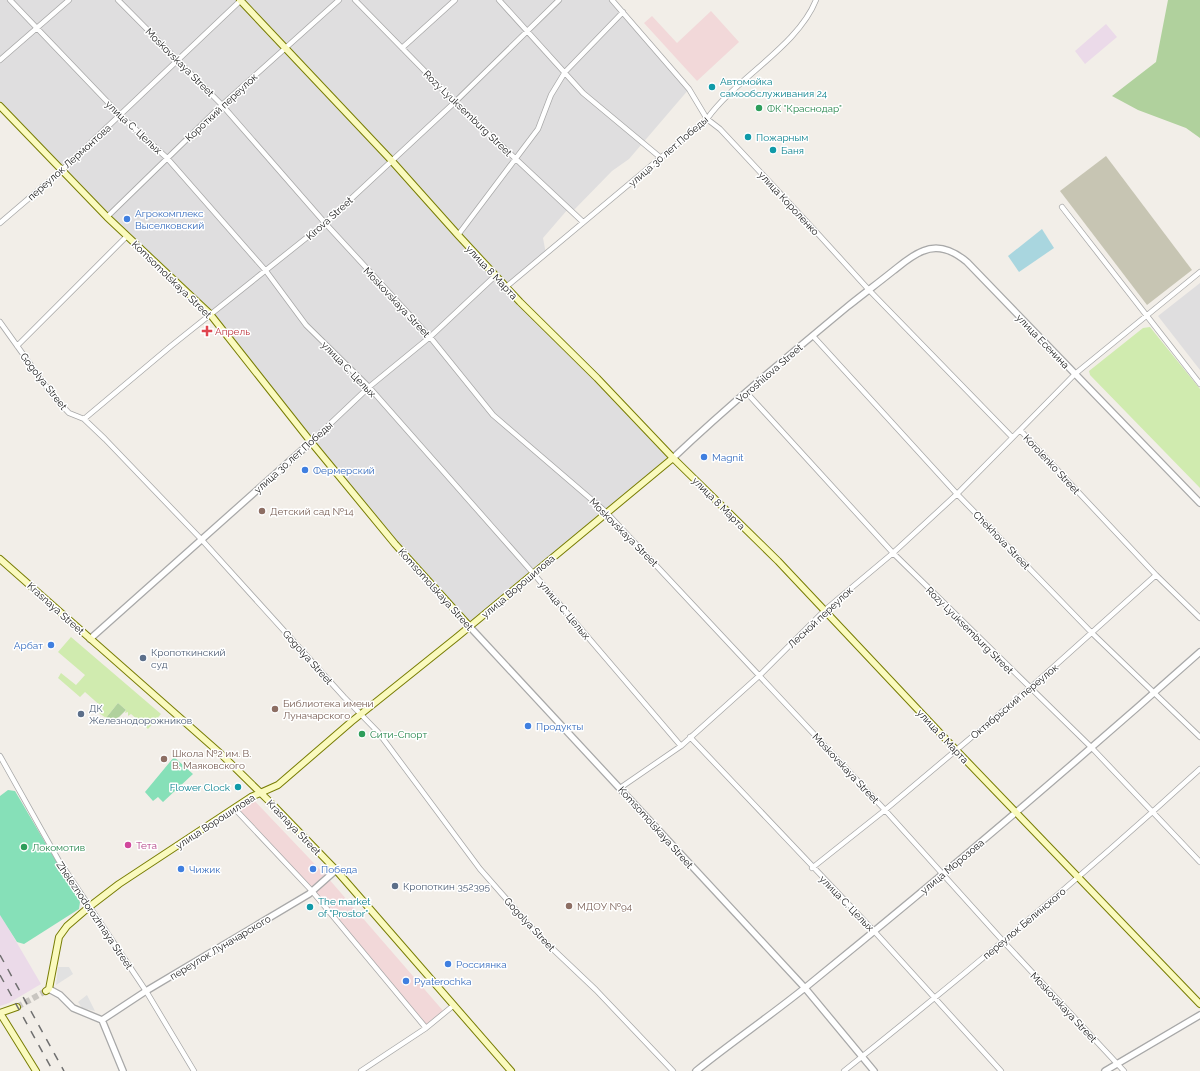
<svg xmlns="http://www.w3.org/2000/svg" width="1200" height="1071" font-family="Raleway,sans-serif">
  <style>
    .residential { fill: #dfdedf }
    .commercial { fill: #f2d8d9 }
    .industrial { fill: #ebdae9 }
    .construction { fill: #c7c5b3 }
    .grass { fill: #d0ebaf }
    .forest { fill: #b0d19d }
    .pitch { fill: #86e0b8 }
    .parking { fill: #e1e1e1 }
    .water { fill: #a9d6df }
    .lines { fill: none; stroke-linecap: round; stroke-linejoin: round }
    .secondary-tunnel { stroke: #c8c5c0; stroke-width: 6; stroke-dasharray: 6 3; stroke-linecap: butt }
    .minor-casing { stroke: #a8a8a8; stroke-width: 6 }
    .tertiary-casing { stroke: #a8a8a8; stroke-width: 8 }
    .secondary-casing { stroke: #787d04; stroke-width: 8 }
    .minor { stroke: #fff; stroke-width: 4.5 }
    .tertiary { stroke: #fff; stroke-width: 5.5 }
    .secondary { stroke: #fafabe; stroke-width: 6 }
    .rail { stroke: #6f6f6f; stroke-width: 1.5; stroke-dasharray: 8 8; stroke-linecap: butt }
    .culture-dot { fill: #0f9aa8; stroke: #fff; stroke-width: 1.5 }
    .leisure-dot { fill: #2e9e5b; stroke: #fff; stroke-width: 1.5 }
    .shop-dot { fill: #3f7fe0; stroke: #fff; stroke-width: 1.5 }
    .health-dot { fill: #e0444e; stroke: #fff; stroke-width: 1.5 }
    .education-dot { fill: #8d6e63; stroke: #fff; stroke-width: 1.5 }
    .service-dot { fill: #5c6f8a; stroke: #fff; stroke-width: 1.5 }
    .hotel-dot { fill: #d1479c; stroke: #fff; stroke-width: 1.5 }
    .labels { text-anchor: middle; stroke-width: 3; stroke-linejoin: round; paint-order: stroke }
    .street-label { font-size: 10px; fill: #212121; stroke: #fff }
    .culture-label { font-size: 10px; fill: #0d838f; stroke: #fff; text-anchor: start }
    .leisure-label { font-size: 10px; fill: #27864d; stroke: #fff; text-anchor: start }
    .shop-label { font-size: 10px; fill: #366cbe; stroke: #fff; text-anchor: start }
    .health-label { font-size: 10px; fill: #be3a42; stroke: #fff; text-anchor: start }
    .education-label { font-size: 10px; fill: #785e54; stroke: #fff; text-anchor: start }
    .service-label { font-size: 10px; fill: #4e5e75; stroke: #fff; text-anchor: start }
    .hotel-label { font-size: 10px; fill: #b23c85; stroke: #fff; text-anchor: start }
  </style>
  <rect width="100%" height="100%" fill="#f2eee8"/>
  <path class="residential" d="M0 0H612L689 89 629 159 612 171 572 212 568 209 543 238 546 254 506 287 673 458 470 627 428 583 210 314 107 217 0 106Z
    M1200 283V370L1158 316Z"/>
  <path class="commercial" d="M711 11 739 42 697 81 644 23 652 16 677 43Z
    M251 797 328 878 445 1013 426 1028 313 891 234 808Z"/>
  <path class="industrial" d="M1106 24 1117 37 1085 64 1075 51Z
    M0 914 41 984 9 1003 0 1006Z"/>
  <path class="construction" d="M1106 156 1192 270 1147 305 1060 191Z"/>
  <path class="grass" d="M1150 327 1200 389V488L1090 375 1089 371 1143 328Z
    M71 637 161 714 148 729 131 714 128 716V712L125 713 126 710 118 703 106 718 99 713 103 708 85 692 80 697 58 678 61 673 76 685 85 675 58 652Z"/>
  <path class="forest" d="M1168 0H1200V138L1186 128 1138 110 1112 96 1156 62Z
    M118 703 126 710 112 724 106 718Z"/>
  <path class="pitch" d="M174 757 193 774 163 802 158 797 153 801 145 792Z
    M8 790 15 791 80 902 79 909 24 944 17 942 0 915V796Z"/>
  <path class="parking" d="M58 967H69L73 974 56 985Z
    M87 995 95 1011 82 1008 78 1002Z"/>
  <path class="water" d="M1042 229 1054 248 1019 272 1008 256Z"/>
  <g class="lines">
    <path class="secondary-tunnel" d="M17 1007 46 991"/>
    <defs>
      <path id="minor" d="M10 0 120 115 167 158 266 271 306 325 369 387 533 573 681 746
        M118 0 222 105 325 223 430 337 493 415 606 512 885 810 1003 941 1124 1071
        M355 0 455 102 583 222
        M499 0 583 93 661 158
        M612 0 689 89 707 119 720 129 819 235 869 290 1012 437
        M402 48 455 0
        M0 60 69 0
        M1062 207 1200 384
        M107 217 222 105 339 0
        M0 223 62 170 241 0
        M458 235 538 129 551 95 565 72 623 12
        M506 287 707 119C736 78 798 46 816 0
        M0 322 53 396 69 413 84 419 105 439 201 539 344 697 378 732 480 869 538 935 596 990 673 1071
        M813 336 957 494 1092 633 1200 737
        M17 346 127 236
        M746 392 893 553 1092 748 1200 862
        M84 419 171 346 325 223 455 102 559 0
        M1020 430 1075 374 1200 272
        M311 442 369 387 430 337 495 276
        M690 737 874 931 1001 1071
        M0 756 59 861 146 991 194 1071
        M620 788 681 746 759 676 825 610 893 553 957 494 1020 430 1156 575 1200 618
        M234 808 312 891 426 1028
        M812 868 885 810 1030 688 1156 575
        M361 1071 426 1028 454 1005
        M844 1071C966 974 1085 874 1200 769"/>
      <path id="tertiary" d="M673 458C729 405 788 356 847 307 862 295 878 283 893 271 902 264 912 255 923 251 939 244 954 251 967 262L1200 503
        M470 627 805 988 874 1071
        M90 639 311 442
        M49 989 60 995 73 1008 102 1020 123 1071
        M102 1020 146 991 309 894 336 870
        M696 1071C732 1042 770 1016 806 987 940 878 1071 767 1200 652
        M1105 1071 1200 1015"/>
      <path id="secondary" d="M240 0 391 160 458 235 520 302 597 378 673 458 778 561 956 750 1200 1004
        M0 106 107 217 210 314 311 442 395 544 470 627
        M0 559 221 754 273 805 336 870 511 1071
        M46 991 49 989 59 937 67 926 89 907 119 884 251 797 278 785 351 722 457 637 673 458
        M0 1013 36 1071
        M0 1013 17 1007"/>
    </defs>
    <use href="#minor" class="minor-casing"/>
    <use href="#tertiary" class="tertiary-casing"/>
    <use href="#secondary" class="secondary-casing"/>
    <use href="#minor" class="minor"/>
    <use href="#tertiary" class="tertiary"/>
    <use href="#secondary" class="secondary"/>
    <path class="rail" d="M0 955 64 1071
      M0 975 53 1071"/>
  </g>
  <g class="culture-dot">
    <circle cx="712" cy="87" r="4"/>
    <circle cx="748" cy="137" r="4"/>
    <circle cx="773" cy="150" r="4"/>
    <circle cx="238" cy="787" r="4"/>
    <circle cx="310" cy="907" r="4"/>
  </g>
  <g class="leisure-dot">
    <circle cx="759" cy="108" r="4"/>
    <circle cx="362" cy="734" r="4"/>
    <circle cx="24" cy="847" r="4"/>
  </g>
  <g class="shop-dot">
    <circle cx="127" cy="219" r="4"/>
    <circle cx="704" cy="457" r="4"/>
    <circle cx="305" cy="470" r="4"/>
    <circle cx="51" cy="645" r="4"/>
    <circle cx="528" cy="726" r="4"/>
    <circle cx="181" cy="869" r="4"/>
    <circle cx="313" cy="869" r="4"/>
    <circle cx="448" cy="964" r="4"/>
    <circle cx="406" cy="981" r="4"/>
  </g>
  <path class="health-dot" d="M205 325h4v4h4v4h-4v4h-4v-4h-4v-4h4z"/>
  <g class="education-dot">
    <circle cx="262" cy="511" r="4"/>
    <circle cx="275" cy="709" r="4"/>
    <circle cx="164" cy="759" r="4"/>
    <circle cx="569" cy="906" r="4"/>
  </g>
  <g class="service-dot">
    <circle cx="143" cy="658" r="4"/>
    <circle cx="81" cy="714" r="4"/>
    <circle cx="395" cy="886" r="4"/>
  </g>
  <circle class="hotel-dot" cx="128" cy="845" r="4"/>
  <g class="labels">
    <g class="street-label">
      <text transform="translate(180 62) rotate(45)" y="4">Moskovskaya Street</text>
      <text transform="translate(221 107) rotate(-43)" y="4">Короткий переулок</text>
      <text transform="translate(468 113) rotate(44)" y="4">Rozy Lyuksemburg Street</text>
      <text transform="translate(134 127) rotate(43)" y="4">улица С. Целых</text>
      <text transform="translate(668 151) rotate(-41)" y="4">улица 30 лет Победы</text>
      <text transform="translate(69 162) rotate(-42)" y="4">переулок Лермонтова</text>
      <text transform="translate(789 203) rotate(47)" y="4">улица Короленко</text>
      <text transform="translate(329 218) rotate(-42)" y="4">Kirova Street</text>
      <text transform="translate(492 272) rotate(47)" y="4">улица 8 Марта</text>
      <text transform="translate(172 279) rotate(44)" y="4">Komsomolskaya Street</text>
      <text transform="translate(397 302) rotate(47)" y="4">Moskovskaya Street</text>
      <text transform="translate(1043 341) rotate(46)" y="4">улица Есенина</text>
      <text transform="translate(349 369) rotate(46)" y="4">улица С. Целых</text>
      <text transform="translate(769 373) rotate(-41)" y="4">Voroshilova Street</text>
      <text transform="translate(44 381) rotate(52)" y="4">Gogolya Street</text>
      <text transform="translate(293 457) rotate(-42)" y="4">улица 30 лет Победы</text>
      <text transform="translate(1052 464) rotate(47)" y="4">Korolenko Street</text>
      <text transform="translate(719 503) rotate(45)" y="4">улица 8 Марта</text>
      <text transform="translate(624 532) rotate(45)" y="4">Moskovskaya Street</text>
      <text transform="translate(1002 540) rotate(46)" y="4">Chekhova Street</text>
      <text transform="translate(518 586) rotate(-40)" y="4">улица Ворошилова</text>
      <text transform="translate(436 589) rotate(48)" y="4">Komsomolskaya Street</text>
      <text transform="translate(56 608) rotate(42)" y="4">Krasnaya Street</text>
      <text transform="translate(565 610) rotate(50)" y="4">улица С. Целых</text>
      <text transform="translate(820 617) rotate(-43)" y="4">Лесной переулок</text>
      <text transform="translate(970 630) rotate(45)" y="4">Rozy Lyuksemburg Street</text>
      <text transform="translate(308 657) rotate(48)" y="4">Gogolya Street</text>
      <text transform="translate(1014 701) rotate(-40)" y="4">Октябрьский переулок</text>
      <text transform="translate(943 736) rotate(47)" y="4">улица 8 Марта</text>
      <text transform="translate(846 768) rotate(47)" y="4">Moskovskaya Street</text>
      <text transform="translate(215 821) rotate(-33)" y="4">улица Ворошилова</text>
      <text transform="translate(294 827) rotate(46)" y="4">Krasnaya Street</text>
      <text transform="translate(656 827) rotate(48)" y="4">Komsomolskaya Street</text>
      <text transform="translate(952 866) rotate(-40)" y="4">улица Морозова</text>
      <text transform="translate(847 903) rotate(46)" y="4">улица С. Целых</text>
      <text transform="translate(95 915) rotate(56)" y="4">Zheleznodorozhnaya Street</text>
      <text transform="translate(1024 923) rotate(-40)" y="4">переулок Белинского</text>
      <text transform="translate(530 924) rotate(47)" y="4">Gogolya Street</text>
      <text transform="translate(220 947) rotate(-31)" y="4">переулок Луначарского</text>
      <text transform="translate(1064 1007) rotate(47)" y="4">Moskovskaya Street</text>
    </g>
    <g class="culture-label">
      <text x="720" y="85">Автомойка<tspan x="720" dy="12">самообслуживания 24</tspan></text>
      <text x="756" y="141">Пожарным</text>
      <text x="781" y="154">Баня</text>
      <text x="230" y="791" text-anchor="end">Flower Clock</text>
      <text x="318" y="905">The market<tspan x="318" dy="12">of "Prostor"</tspan></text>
    </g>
    <g class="leisure-label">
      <text x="767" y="112">ФК "Краснодар"</text>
      <text x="370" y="738">Сити-Спорт</text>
      <text x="32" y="851">Локомотив</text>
    </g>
    <g class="shop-label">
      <text x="135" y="217">Агрокомплекс<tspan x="135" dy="12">Выселковский</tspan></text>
      <text x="712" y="461">Magnit</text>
      <text x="313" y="474">Фермерский</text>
      <text x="43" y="649" text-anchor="end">Арбат</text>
      <text x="536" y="730">Продукты</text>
      <text x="189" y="873">Чижик</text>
      <text x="321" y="873">Победа</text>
      <text x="456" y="968">Россиянка</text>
      <text x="414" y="985">Pyaterochka</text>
    </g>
    <g class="health-label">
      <text x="215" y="335">Апрель</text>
    </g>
    <g class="education-label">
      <text x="270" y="515">Детский сад №14</text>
      <text x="283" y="707">Библиотека имени<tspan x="283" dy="12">Луначарского</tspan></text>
      <text x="172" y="757">Школа №2 им. В.<tspan x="172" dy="12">В. Маяковского</tspan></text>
      <text x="577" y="910">МДОУ №94</text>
    </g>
    <g class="service-label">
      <text x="151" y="656">Кропоткинский<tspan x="151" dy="12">суд</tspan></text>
      <text x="89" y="712">ДК<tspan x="89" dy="12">Железнодорожников</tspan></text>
      <text x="403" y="890">Кропоткин 352395</text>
    </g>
    <g class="hotel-label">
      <text x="136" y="849">Тета</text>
    </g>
  </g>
</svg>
